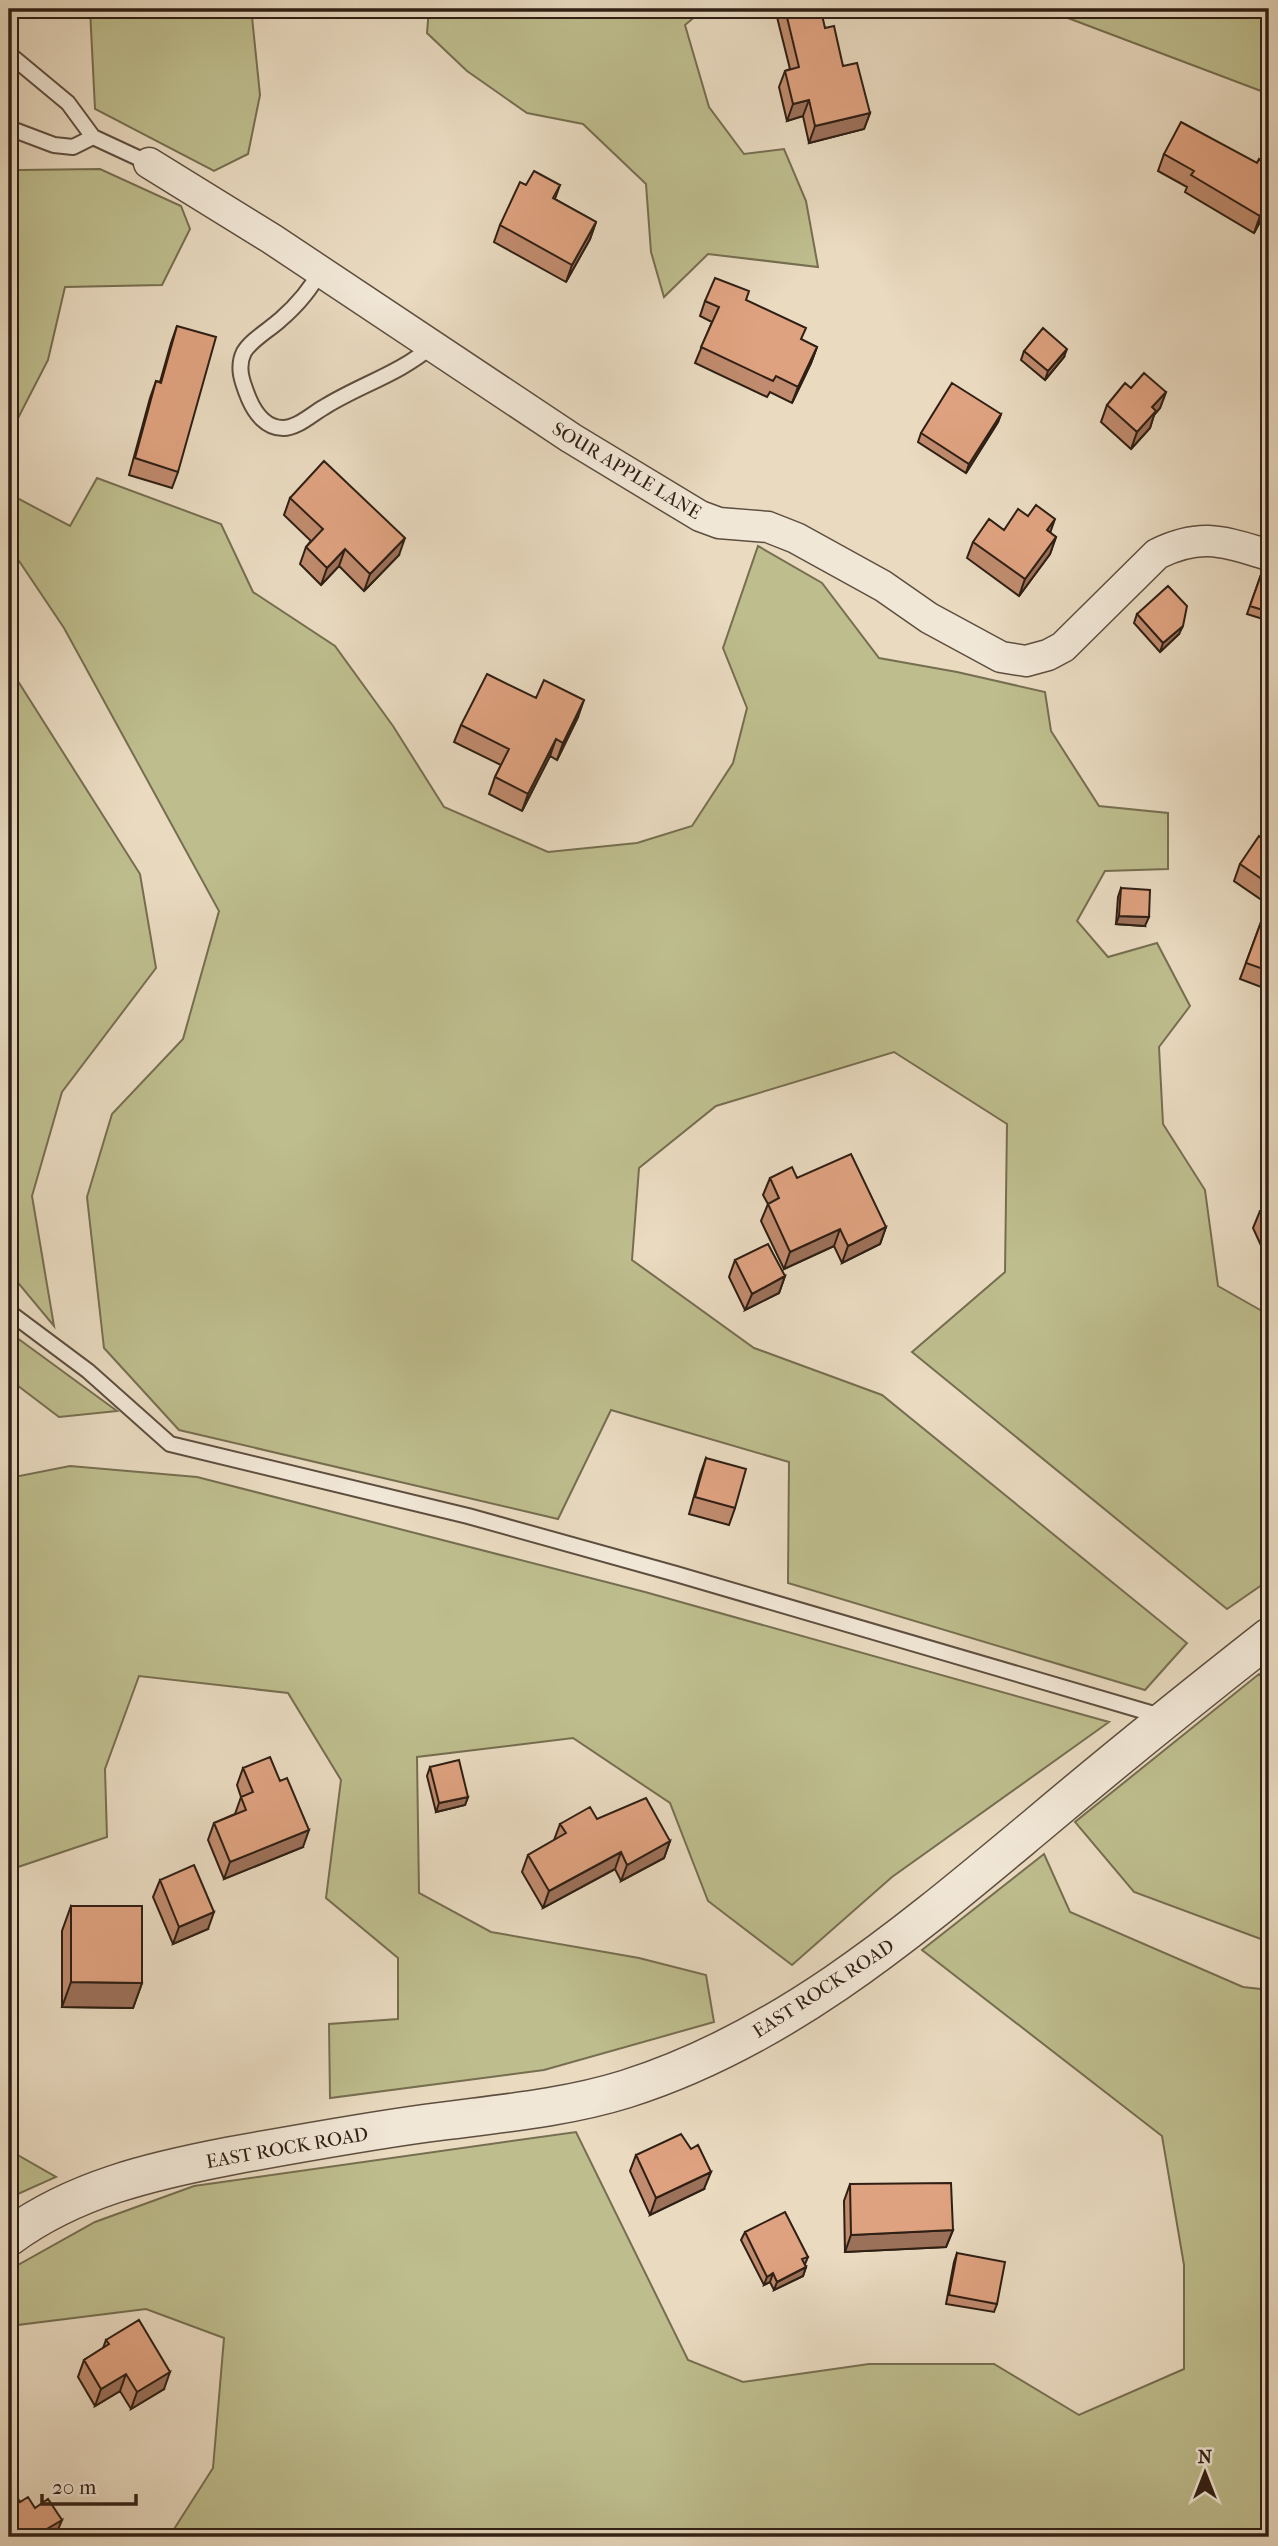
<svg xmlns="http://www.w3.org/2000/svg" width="1278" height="2546" font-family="'IM FELL French Canon',serif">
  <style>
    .green { fill: #bebd8d; stroke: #766e50; stroke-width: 2 }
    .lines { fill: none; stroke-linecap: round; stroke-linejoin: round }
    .service-casing { stroke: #5e4e3f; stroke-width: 18 }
    .minor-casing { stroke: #5e4e3f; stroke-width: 33 }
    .tertiary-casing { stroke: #5e4e3f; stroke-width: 40 }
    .service { stroke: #f1e7d6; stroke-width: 14 }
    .minor { stroke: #f1e7d6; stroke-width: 30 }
    .tertiary { stroke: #f1e7d6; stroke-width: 37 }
    .wall { fill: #c08b6e; stroke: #2f1f14; stroke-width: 2 }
    .shaded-wall { fill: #9c715a; stroke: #2f1f14; stroke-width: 2 }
    .building { fill: #dfa280; stroke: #2f1f14; stroke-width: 2 }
    .labels { text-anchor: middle; stroke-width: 6; stroke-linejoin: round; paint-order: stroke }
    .street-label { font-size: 19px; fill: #2f1f14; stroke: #f1e7d6 }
  </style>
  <rect width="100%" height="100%" fill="#e9dac0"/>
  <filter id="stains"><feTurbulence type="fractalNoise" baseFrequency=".00286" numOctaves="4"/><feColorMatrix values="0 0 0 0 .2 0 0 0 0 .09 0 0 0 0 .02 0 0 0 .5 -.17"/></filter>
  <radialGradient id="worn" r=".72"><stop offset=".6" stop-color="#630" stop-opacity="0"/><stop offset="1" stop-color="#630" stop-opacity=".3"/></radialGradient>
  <path class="green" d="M90 9H249L252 17 260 95 248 154 214 171 95 109Z
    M429 9H704L685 25 709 107 744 154 784 149 806 201 818 267 708 254 664 297 651 252 646 184 583 124 527 113 467 71 427 33Z
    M1044 9H1269V94Z
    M9 166 18 170 100 169 181 206 190 229 162 285 65 287 48 360 17 420V498L70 526 97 478 221 524 253 592 335 646 393 726 444 807 548 852 637 843 692 826 733 763 747 708 723 648 758 546 822 583 879 658 957 672 1045 692 1051 731 1099 806 1168 813V869L1105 871 1077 921 1108 957 1157 943 1190 1006 1159 1047 1163 1124 1205 1190 1218 1286 1269 1315V1580L1227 1609 912 1352 1005 1272 1007 1124 894 1052 716 1106 639 1168 632 1260 754 1348 882 1395 1187 1643 1145 1690 788 1583 789 1462 611 1410 558 1519 179 1430 104 1348 87 1197 112 1114 183 1039 219 911 64 628 9 546Z
    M9 667 140 874 156 968 62 1092 32 1196 54 1326 9 1272Z
    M9 1332 117 1411 59 1417 9 1379Z
    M70 1466 197 1477 645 1592 1109 1722 892 1877 792 1965 708 1901 670 1803 573 1738 417 1757 419 1893 491 1932 639 1958 706 1975 714 2022 544 2070 330 2098 329 2024 398 2019V1958L326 1898 341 1780 288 1693 139 1676 105 1769 107 1837 9 1870V1478Z
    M1259 1674 1269 1685V1942L1134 1892 1075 1822Z
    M1044 1854 1070 1912 1243 1987 1269 1990V2537H169L213 2468 224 2338 146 2309 9 2326V2270L95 2222 194 2186 576 2132 688 2360 743 2382 869 2364H994L1079 2415 1184 2369V2265L1162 2136 922 1950Z
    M9 2150 56 2177 9 2198Z"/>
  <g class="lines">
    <defs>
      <path id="service" d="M9 54 68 103 93 137 149 163
        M9 128 54 145 73 147 93 137
        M320 271C311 289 295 307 280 320 269 330 251 340 244 352 236 368 243 384 249 399 255 413 266 428 283 428 298 428 313 413 326 406 362 384 399 374 432 346
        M9 1312 88 1371 170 1444 468 1516 676 1574 1164 1717"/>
      <path id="minor" d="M149 163 272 239 571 438 700 516 719 523 768 527 796 538 883 586 929 618 1001 657 1026 661 1048 655 1063 647 1157 554C1202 532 1224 542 1269 555"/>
      <path id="tertiary" d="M9 2237C74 2189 152 2171 230 2156 296 2144 362 2132 428 2123 494 2114 562 2109 626 2089 784 2039 910 1931 1035 1827 1112 1762 1190 1699 1269 1637"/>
    </defs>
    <use href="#service" class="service-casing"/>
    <use href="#minor" class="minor-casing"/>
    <use href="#tertiary" class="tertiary-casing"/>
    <use href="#service" class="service"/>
    <use href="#minor" class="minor"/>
    <use href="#tertiary" class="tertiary"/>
  </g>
  <path class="wall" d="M344 9H362L357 16Z
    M775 9H805L825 28 843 66 870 113 864 129 809 143 803 116 787 121 779 87 785 71 790 69Z
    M1164 154 1269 165V205L1254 233 1185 192 1187 187 1158 171Z
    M526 185H560L555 199 596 222 590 239 566 282 494 242 500 225Z
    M705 301 801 340 817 347 811 363 792 403 770 392 767 397 695 363 712 322 700 316Z
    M177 326 178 472 172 488 129 475 150 398 156 381 160 382 171 343Z
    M1024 351 1064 357 1045 380 1021 360Z
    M1131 388 1166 392 1160 408 1154 415 1150 428 1131 449 1101 422 1107 405Z
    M1001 414 998 422 966 473 918 442 921 433Z
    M290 498 399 555 364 591 339 566 321 585 300 564 306 547 311 541 284 515Z
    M1004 530 1050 533 1056 537 1050 554 1019 596 967 558 973 542Z
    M1263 569H1269V621L1247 614Z
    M1137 614 1179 634 1160 652 1134 623Z
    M536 698 578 717 557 760 550 756 522 811 489 794 495 777 501 765 454 742 461 725Z
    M1269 843V905L1234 881 1240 864Z
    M1121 888 1145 926 1116 924 1118 897Z
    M1267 906 1269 907V990L1240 979Z
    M770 1178H797L886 1227 880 1244 842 1263 834 1246 784 1269 761 1221 768 1204 763 1195Z
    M1269 1207V1263L1253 1228 1260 1211Z
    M735 1260 785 1276 779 1293 745 1310 729 1277Z
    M706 1458 735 1508 729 1525 689 1514 700 1475Z
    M430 1767 468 1797 465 1805 436 1812 427 1776Z
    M243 1768 303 1847 224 1879 208 1840 214 1823 235 1814 241 1797 237 1785Z
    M597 1819 670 1841 664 1858 621 1881 615 1869 543 1908 522 1872 528 1855 554 1840 560 1824Z
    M160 1880 208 1929 173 1944 153 1897Z
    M71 1906 142 1983 133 2008 62 2007V1931Z
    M636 2155 704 2189 650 2215 630 2171Z
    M850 2184 953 2230 946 2247 845 2252 844 2201Z
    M745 2232 808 2257 805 2264 806 2267 803 2276 774 2290 770 2282 764 2285 741 2240Z
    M957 2253 997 2304 994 2312 946 2304 954 2262Z
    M106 2340 164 2389 131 2409 120 2391 95 2406 78 2377 84 2360 103 2348Z"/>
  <path class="shaded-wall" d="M809 100 803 116 787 121 793 104Z
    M870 113 864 129 809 143 815 126Z
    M1269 199V205L1254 233 1260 216Z
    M596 222 590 239 566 282 572 265Z
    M817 347 811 363 792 403 798 387Z
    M1067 349 1064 357 1045 380 1048 371Z
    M1166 392 1160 408 1154 415 1150 428 1131 449 1137 432 1152 407Z
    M1001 414 998 422 966 473 969 464Z
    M1055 519 1049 536 1047 530Z
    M1056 537 1050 554 1019 596 1025 579Z
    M405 538 399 555 364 591 370 574Z
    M345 549 339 566 321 585 327 568Z
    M1183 626 1179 634 1160 652 1163 643Z
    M584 700 578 717 557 760 563 743Z
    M556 739 550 756 522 811 528 794Z
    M1119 916 1149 917 1145 926 1116 924Z
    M886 1227 880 1244 842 1263 848 1246Z
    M840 1229 834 1246 784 1269 790 1252Z
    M785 1276 779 1293 745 1310 752 1294Z
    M468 1797 465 1805 436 1812 439 1803Z
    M309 1830 303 1847 224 1879 230 1862Z
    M670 1841 664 1858 621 1881 627 1865Z
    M621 1852 615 1869 543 1908 549 1891Z
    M214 1912 208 1929 173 1944 179 1927Z
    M71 1982 142 1983 133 2008 62 2007Z
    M711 2172 704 2189 650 2215 656 2198Z
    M953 2230 946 2247 845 2252 851 2235Z
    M806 2267 803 2276 774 2290 777 2282Z
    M773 2273 770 2282 764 2285 767 2277Z
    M170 2372 164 2389 131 2409 137 2392Z
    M126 2374 120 2391 95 2406 101 2389Z
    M62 2520 55 2537H33Z"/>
  <path class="building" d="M785 9H805L813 17 822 15 825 28 834 26 843 66 857 63 870 113 815 126 809 100 793 104 785 71 799 67Z
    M1181 122 1257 163 1259 159 1269 165V199L1260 216 1191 175 1194 171 1164 154Z
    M534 171 560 185 553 198 596 222 572 265 500 225 520 182 526 185Z
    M715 278 749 291 746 300 806 328 801 339 817 347 798 387 776 376 773 381 701 347 719 307 705 301Z
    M177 326 216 337 178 472 135 458 156 381 161 383Z
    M1043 328 1067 349 1048 371 1024 351Z
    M1144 373 1166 392 1152 407 1156 411 1137 432 1107 405 1125 383 1131 388Z
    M952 383 1001 414 969 464 921 433Z
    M324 461 405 538 370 574 345 549 327 568 306 547 323 529 290 498Z
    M1036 505 1055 519 1047 530 1056 537 1025 579 973 542 989 519 1004 530 1018 509 1028 516Z
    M1263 569H1269V612L1250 606Z
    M1168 586 1187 606 1183 626 1163 643 1137 614Z
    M487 674 536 698 544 680 584 700 563 743 556 739 528 794 495 777 509 749 461 725Z
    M1259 836 1269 843V884L1240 864Z
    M1121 888 1150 890 1149 917 1119 916Z
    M1267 906 1269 907V971L1246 963Z
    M851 1154 886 1227 848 1246 840 1229 790 1252 768 1204 779 1198 770 1178 792 1167 797 1178Z
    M1269 1207V1232L1260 1211Z
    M768 1244 785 1276 752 1294 735 1260Z
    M706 1458 746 1469 735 1508 695 1497Z
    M270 1757 280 1781 287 1778 309 1830 230 1862 214 1823 246 1810 241 1797 253 1792 243 1768Z
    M459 1760 468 1797 439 1803 430 1767Z
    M646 1798 670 1841 627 1865 621 1852 549 1891 528 1855 566 1833 560 1824 590 1807 597 1819Z
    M194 1865 214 1912 179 1927 160 1880Z
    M71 1906H142V1983L71 1982Z
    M681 2134 691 2149 698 2145 711 2172 656 2198 636 2155Z
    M951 2183 953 2230 851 2235 850 2184Z
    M785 2212 808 2257 802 2259 806 2267 777 2282 773 2273 767 2277 745 2232Z
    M957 2253 1005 2262 997 2304 949 2295Z
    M139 2320 170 2372 137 2392 126 2374 101 2389 84 2360 109 2344 106 2340Z
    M13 2490 20 2502 28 2497 35 2508 48 2499 62 2520 33 2537H9V2493Z"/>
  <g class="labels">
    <g class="street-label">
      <text transform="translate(627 470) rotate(31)" y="7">SOUR APPLE LANE</text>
      <text transform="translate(823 1988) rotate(-33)" y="7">EAST ROCK ROAD</text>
      <text transform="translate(287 2147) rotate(-10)" y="7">EAST ROCK ROAD</text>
    </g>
  </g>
  <rect width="1278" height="2546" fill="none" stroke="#e9dac0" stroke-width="35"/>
  <rect x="10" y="10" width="1257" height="2525" fill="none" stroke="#2f1f14" stroke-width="3.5"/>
  <rect x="18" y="18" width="1243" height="2511" fill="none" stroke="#2f1f14" stroke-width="2"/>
  <g transform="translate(1205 2473)" stroke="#f1e7d6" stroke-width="5" paint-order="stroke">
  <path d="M0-5L12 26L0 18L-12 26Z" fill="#2f1f14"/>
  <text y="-10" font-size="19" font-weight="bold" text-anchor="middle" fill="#2f1f14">N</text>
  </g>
  <path d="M42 2494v10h94v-10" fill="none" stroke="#2f1f14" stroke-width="3.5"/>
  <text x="52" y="2494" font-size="21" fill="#2f1f14" stroke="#f1e7d6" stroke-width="5" paint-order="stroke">20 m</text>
  <rect width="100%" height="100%" filter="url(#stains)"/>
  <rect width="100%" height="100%" fill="url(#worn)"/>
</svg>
